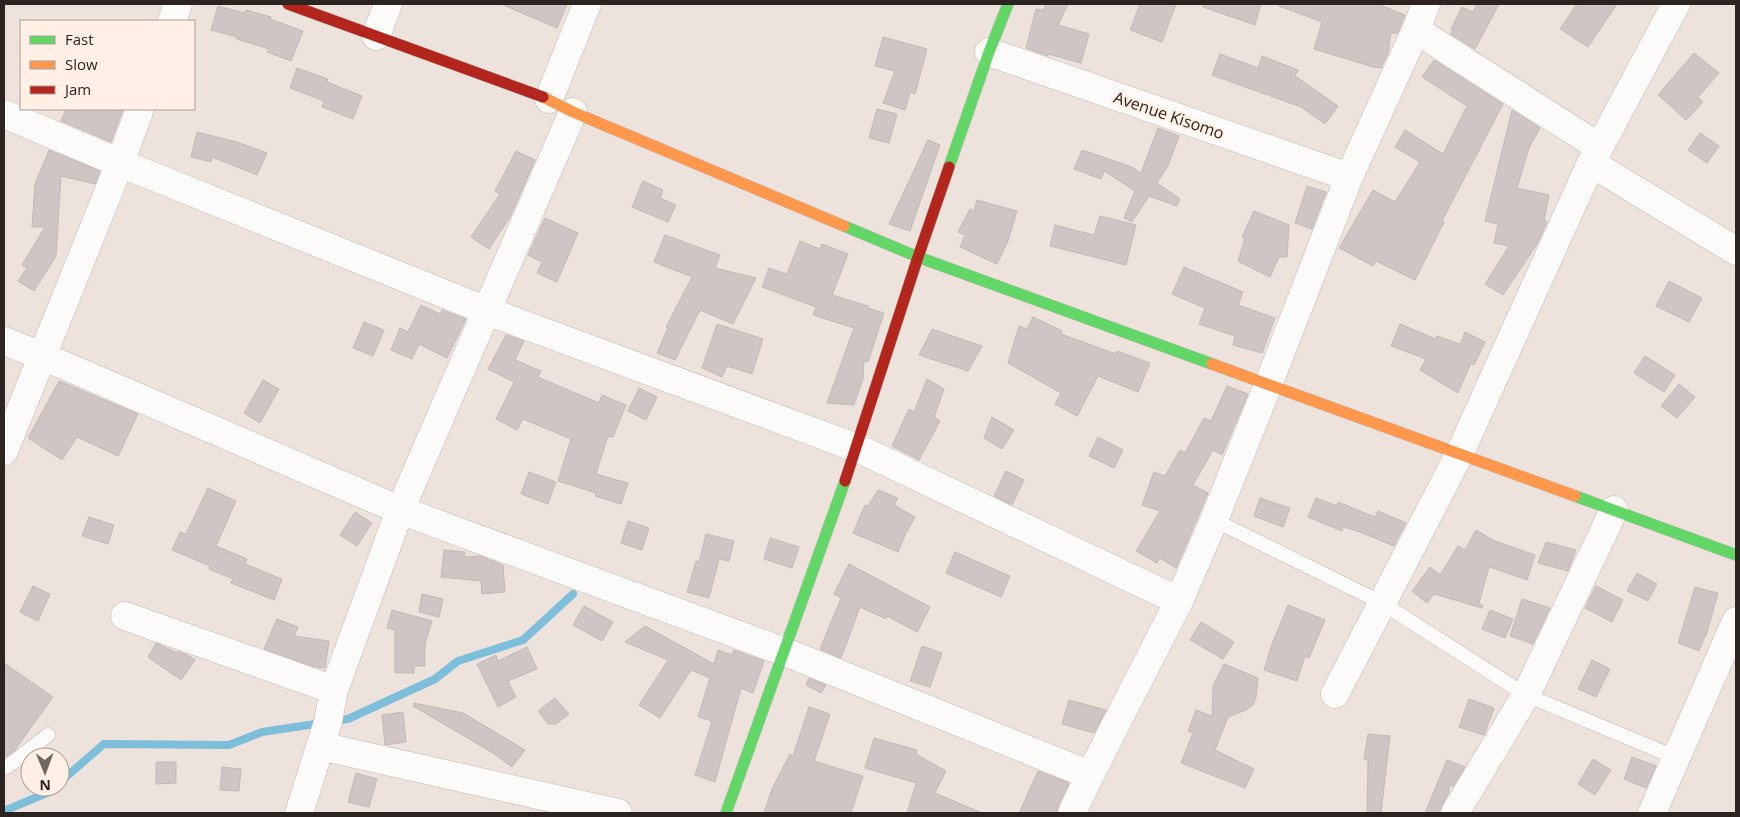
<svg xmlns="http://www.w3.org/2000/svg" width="1740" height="817" font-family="'Open Sans',sans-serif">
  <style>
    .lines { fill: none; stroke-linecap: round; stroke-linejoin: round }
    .stream { stroke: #7dbeda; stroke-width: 8 }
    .building { fill: #cec5c4; stroke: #c1b9b8 }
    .lane-casing { stroke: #c2b9b4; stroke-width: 15 }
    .street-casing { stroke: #c2b9b4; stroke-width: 29 }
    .fast-casing { stroke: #c2b9b4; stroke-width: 12 }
    .slow-casing { stroke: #c2b9b4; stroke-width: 12 }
    .jam-casing { stroke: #c2b9b4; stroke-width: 12 }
    .lane { stroke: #fcfbfa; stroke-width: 14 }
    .street { stroke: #fcfbfa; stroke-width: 28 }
    .fast { stroke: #63d668; stroke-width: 11 }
    .slow { stroke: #ff974d; stroke-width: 11 }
    .jam { stroke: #b3261e; stroke-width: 11 }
    .labels { text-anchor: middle; stroke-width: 4.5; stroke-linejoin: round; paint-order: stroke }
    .street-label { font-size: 16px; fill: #2c2420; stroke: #ffefe5 }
  </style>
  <rect width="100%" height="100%" fill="#eee3dc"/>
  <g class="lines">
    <path class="stream" d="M333 721 348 719 435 679 458 661 523 640 573 594
      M60 782 104 744 229 745 262 732 322 723
      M4 811 49 792 55 787"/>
  </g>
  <path class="building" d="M501 4H567L557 28Z
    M1046 4H1068L1058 25 1089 34 1081 63 1048 54 1047 56 1045 55 1026 48 1036 9 1043 10Z
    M1140 4H1176L1162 42 1130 30Z
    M1203 4H1261L1255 25 1203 7Z
    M1279 4H1377L1405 15 1397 34 1391 32 1388 53 1381 68 1373 67 1314 49 1322 22 1279 6Z
    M1477 4H1499L1475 49 1451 34 1453 30 1451 29 1462 7 1473 12Z
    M1577 4H1617L1588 47 1560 29Z
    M218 6 245 13 246 10 271 17 270 19 303 31 291 61 267 52 269 49 237 39V37L211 30Z
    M883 37 927 49 915 94 910 92 905 110 883 103 895 71 875 66Z
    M1694 53 1719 73 1698 97 1703 102 1686 120 1658 95Z
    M1220 54 1258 68 1262 56 1298 70 1295 76 1338 106 1325 124 1301 107 1212 75Z
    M1434 60 1503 104 1442 221 1444 222 1415 280 1376 261 1373 266 1339 248 1373 190 1395 202 1420 162 1395 147 1405 130 1443 154 1467 106 1422 77Z
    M297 68 328 79 327 82 362 96 353 119 322 107 324 101 290 88Z
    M66 109H123L111 142 61 121Z
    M877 109 897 114 889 143 869 138Z
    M1512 110 1540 128 1529 148 1517 188 1549 195 1544 220 1547 222 1537 244 1503 295 1485 284 1509 246 1494 243 1498 224 1485 221Z
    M1158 128 1179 136 1168 166 1157 183 1180 199 1177 206 1149 196 1132 222 1124 218 1135 191 1104 171 1101 179 1074 169 1082 150 1132 167 1141 173Z
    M197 132 237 142 267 153 257 175 212 157 211 162 191 157Z
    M1700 133 1719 146 1707 163 1688 150Z
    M928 140 940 145 910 231 889 224Z
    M49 150 100 171 95 184 61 176 56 256 34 291 18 281 27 268 22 265 45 227H32L35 184Z
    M516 151 535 160 510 217 489 249 471 237 500 194 495 191Z
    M643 181 663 190 660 198 676 205 668 222 632 207Z
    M1307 186 1326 192 1312 229 1295 223Z
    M977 200 1017 211 1008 241 997 264 960 247 965 235 958 232 970 209 974 211Z
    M1254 211 1289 225 1287 257H1279L1270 277 1238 261 1245 238 1242 237Z
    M1100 216 1136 225 1126 265 1050 246 1055 225 1094 235Z
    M545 218 578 233 557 282 537 273 542 262 528 255Z
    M665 235 720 255 715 268 756 278 733 324 700 310 675 360 657 353 668 328 666 327 692 277 654 262Z
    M800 241 820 249 822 244 848 254 832 295 868 306V308L884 313 868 362 864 361 863 379 854 405 827 403 854 328 813 315 816 307 762 287 769 268 787 274Z
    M1184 267 1243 292 1238 305 1275 318 1262 353 1233 345 1235 336 1199 324 1205 308 1172 294Z
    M1669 281 1702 298 1689 322 1656 306Z
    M421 305 440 314 442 310 466 319 447 358 419 344 412 359 391 350 400 328 408 332Z
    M1033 317 1062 331 1061 334 1116 354 1117 351 1150 363 1138 392 1098 376 1077 416 1055 404 1061 393 1008 363 1019 326 1027 329Z
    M364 322 384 330 373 356 353 348Z
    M717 324 763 339 752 374 727 366 722 377 702 368Z
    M1400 324 1436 339 1437 336 1460 344 1465 332 1485 342 1474 365 1471 363 1458 393 1420 370 1426 359 1391 346Z
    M932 329 982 346 968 371 919 355Z
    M506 335 524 341 515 360 541 371 538 377 599 403 602 395 626 405 613 437 608 436 596 474 628 483 621 504 595 496 596 493 558 481 571 439 523 419 517 430 496 419 514 382 488 369Z
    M1645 356 1675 375 1664 392 1634 373Z
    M927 379 944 389 934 417 940 421 919 460 892 446 909 409 914 412Z
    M263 380 279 389 260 423 244 413Z
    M59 381 138 414 118 456 77 437 62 460 28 438Z
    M1679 384 1695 397 1677 418 1661 406Z
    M1227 386 1248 394 1222 455 1213 450 1193 485 1208 493 1176 568 1160 558 1157 563 1136 551 1160 511 1142 505 1154 472 1165 476 1180 450 1185 453 1204 418 1211 421Z
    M639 388 657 397 646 420 628 411Z
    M992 417 1014 430 1002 449 984 438Z
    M1098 437 1123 450 1114 468 1089 456Z
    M1006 471 1024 480 1012 505 994 496Z
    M529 472 556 482 548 504 521 494Z
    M208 488 236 501 216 546 247 559 245 564 282 579 274 600 231 583 233 579 209 569 210 566 172 550 180 532 186 534Z
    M878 490 898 498 894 505 915 517 906 533 898 552 853 533 865 505 868 506Z
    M1260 498 1290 508 1283 527 1254 516Z
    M1316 498 1337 506 1338 502 1375 517 1378 511 1406 523 1394 546 1360 532 1343 527 1342 531 1308 517Z
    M355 512 372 523 357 546 340 535Z
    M89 517 114 525 108 544 82 536Z
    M628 521 649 528 642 550 621 543Z
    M1476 530 1495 541 1535 555 1527 580 1489 567 1479 603 1483 606 1482 608 1434 594 1427 603 1412 591 1430 567 1440 575 1458 546 1465 550Z
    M706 534 734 541 729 561 719 559 709 598 687 592 696 561 699 562Z
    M770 538 799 547 792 568 764 559Z
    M1546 542 1576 550 1568 571 1538 563Z
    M444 550 465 552 464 557 480 556 503 565 505 592 482 594 481 581 441 577Z
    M955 552 1010 576 1001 597 946 573Z
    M849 564 930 607 917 632 887 616 886 619 860 607 841 658 820 649 841 598 834 594Z
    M1637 573 1657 584 1648 601 1627 591Z
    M33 586 50 594 38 621 20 612Z
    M1596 586 1623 600 1612 622 1585 608Z
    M1695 587 1718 593 1706 636H1705L1699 651 1678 643Z
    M422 594 443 599 439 617 419 612Z
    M1522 599 1550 608 1533 644 1510 636Z
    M1288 605 1325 620 1309 658 1305 656 1297 681 1264 670 1272 644Z
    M584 606 613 622 602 641 573 625Z
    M392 610 432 621 425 644V666H414V673H395V630L387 628Z
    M1490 610 1513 619 1505 638 1482 629Z
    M277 619 298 627 294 636 329 641 325 668 315 667 264 649Z
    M1201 622 1234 642 1223 659 1190 640Z
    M645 626 714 664 718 650 732 655 734 650 764 661 753 693 741 688 715 782 695 775 712 721 698 717 710 678 691 670 660 718 639 705 668 660 625 642Z
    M156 643 177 653 178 651 187 655 195 660 181 680 148 657Z
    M922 646 942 653 930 687 910 681Z
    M527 647 537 669 508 681 516 697 498 707 477 664 496 655 498 661Z
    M1592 660 1610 669 1596 697 1578 689Z
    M4 663 53 697 15 750 4 758Z
    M1224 664 1258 678 1256 697 1253 705 1246 710 1228 717 1215 750 1254 769 1245 788 1181 763 1193 733 1188 731 1196 710 1212 716 1213 686Z
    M809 678 826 685 821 693 806 685Z
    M555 698 569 714 556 724H548L538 711Z
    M1469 699 1494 708 1484 735 1459 727Z
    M1069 700 1106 710 1094 733 1062 724Z
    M414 703 463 713 525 750 512 767 493 753 413 706Z
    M809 707 830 714 814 761 863 776 851 813H764L772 789 790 754 793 756Z
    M403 712 406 742 385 745 382 715Z
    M1368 734 1390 736 1381 813H1367L1368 760 1364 759Z
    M874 738 917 750 916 754 946 771 935 793 982 813H907L916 783 865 768Z
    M1632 757 1656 766 1646 788 1624 779Z
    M1593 759 1611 770 1595 795 1578 784Z
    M1447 760 1465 767 1453 787 1449 785V792L1442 805 1439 813H1425Z
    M156 762H176V783L156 784Z
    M222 767 241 769 239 791 220 790Z
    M1038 771 1069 783 1058 806 1057 813H1019Z
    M356 773 377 779 369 807 348 802Z"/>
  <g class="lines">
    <defs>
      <path id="lane" d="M1214 520 1382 603 1526 695 1677 758
        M4 767H7L48 735"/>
      <path id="street" d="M172 21 178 4
        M1416 30 1599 147
        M376 36 388 4
        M989 52 1349 177
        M549 99 587 4
        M4 114 120 163 487 311 857 448 1179 601
        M1591 163 1736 251
        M4 341 42 356 400 510 785 652 1090 775
        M4 451 120 163 140 109
        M125 616 334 690
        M1335 694 1459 455 1591 163 1676 4
        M320 746 618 813
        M299 813 328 722 334 690 400 510 573 112
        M1072 813 1090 775 1179 601 1214 520 1268 385 1349 177 1416 30 1426 4
        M1455 813 1526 695 1614 510
        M1652 813 1736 621"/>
      <path id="fast" d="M949 167 989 52 1008 4
        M844 226 918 257 1212 364
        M1575 496 1736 555
        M726 813 845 481"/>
      <path id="slow" d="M543 97 573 112 844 226
        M1212 364 1575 496"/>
      <path id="jam" d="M288 4 543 97
        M845 481 918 257 949 167"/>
    </defs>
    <use href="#lane" class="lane-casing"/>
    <use href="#street" class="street-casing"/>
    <use href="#fast" class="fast-casing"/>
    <use href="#slow" class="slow-casing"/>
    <use href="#jam" class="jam-casing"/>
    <use href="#lane" class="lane"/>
    <use href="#street" class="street"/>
    <use href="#fast" class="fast"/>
    <use href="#slow" class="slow"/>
    <use href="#jam" class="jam"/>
  </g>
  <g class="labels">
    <g class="street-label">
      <text transform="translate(1169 115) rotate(19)" y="6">Avenue Kisomo</text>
    </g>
  </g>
  <rect width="1740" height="817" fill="none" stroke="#2c2420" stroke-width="10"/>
  <rect x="20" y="20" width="175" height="90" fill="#ffefe5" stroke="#ab9e96"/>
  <rect x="30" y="36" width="25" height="8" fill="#63d668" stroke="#ab9e96"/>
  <text x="65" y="45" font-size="15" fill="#2c2420">Fast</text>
  <rect x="30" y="61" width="25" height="8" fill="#ff974d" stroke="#ab9e96"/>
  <text x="65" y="70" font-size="15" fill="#2c2420">Slow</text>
  <rect x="30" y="86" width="25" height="8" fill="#b3261e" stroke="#ab9e96"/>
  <text x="65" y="95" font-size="15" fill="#2c2420">Jam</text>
  <g transform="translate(45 772) rotate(179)"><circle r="24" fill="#ffefe5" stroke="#ab9e96"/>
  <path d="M0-4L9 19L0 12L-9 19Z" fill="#706762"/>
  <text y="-8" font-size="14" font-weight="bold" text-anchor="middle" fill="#2c2420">N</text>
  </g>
</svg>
